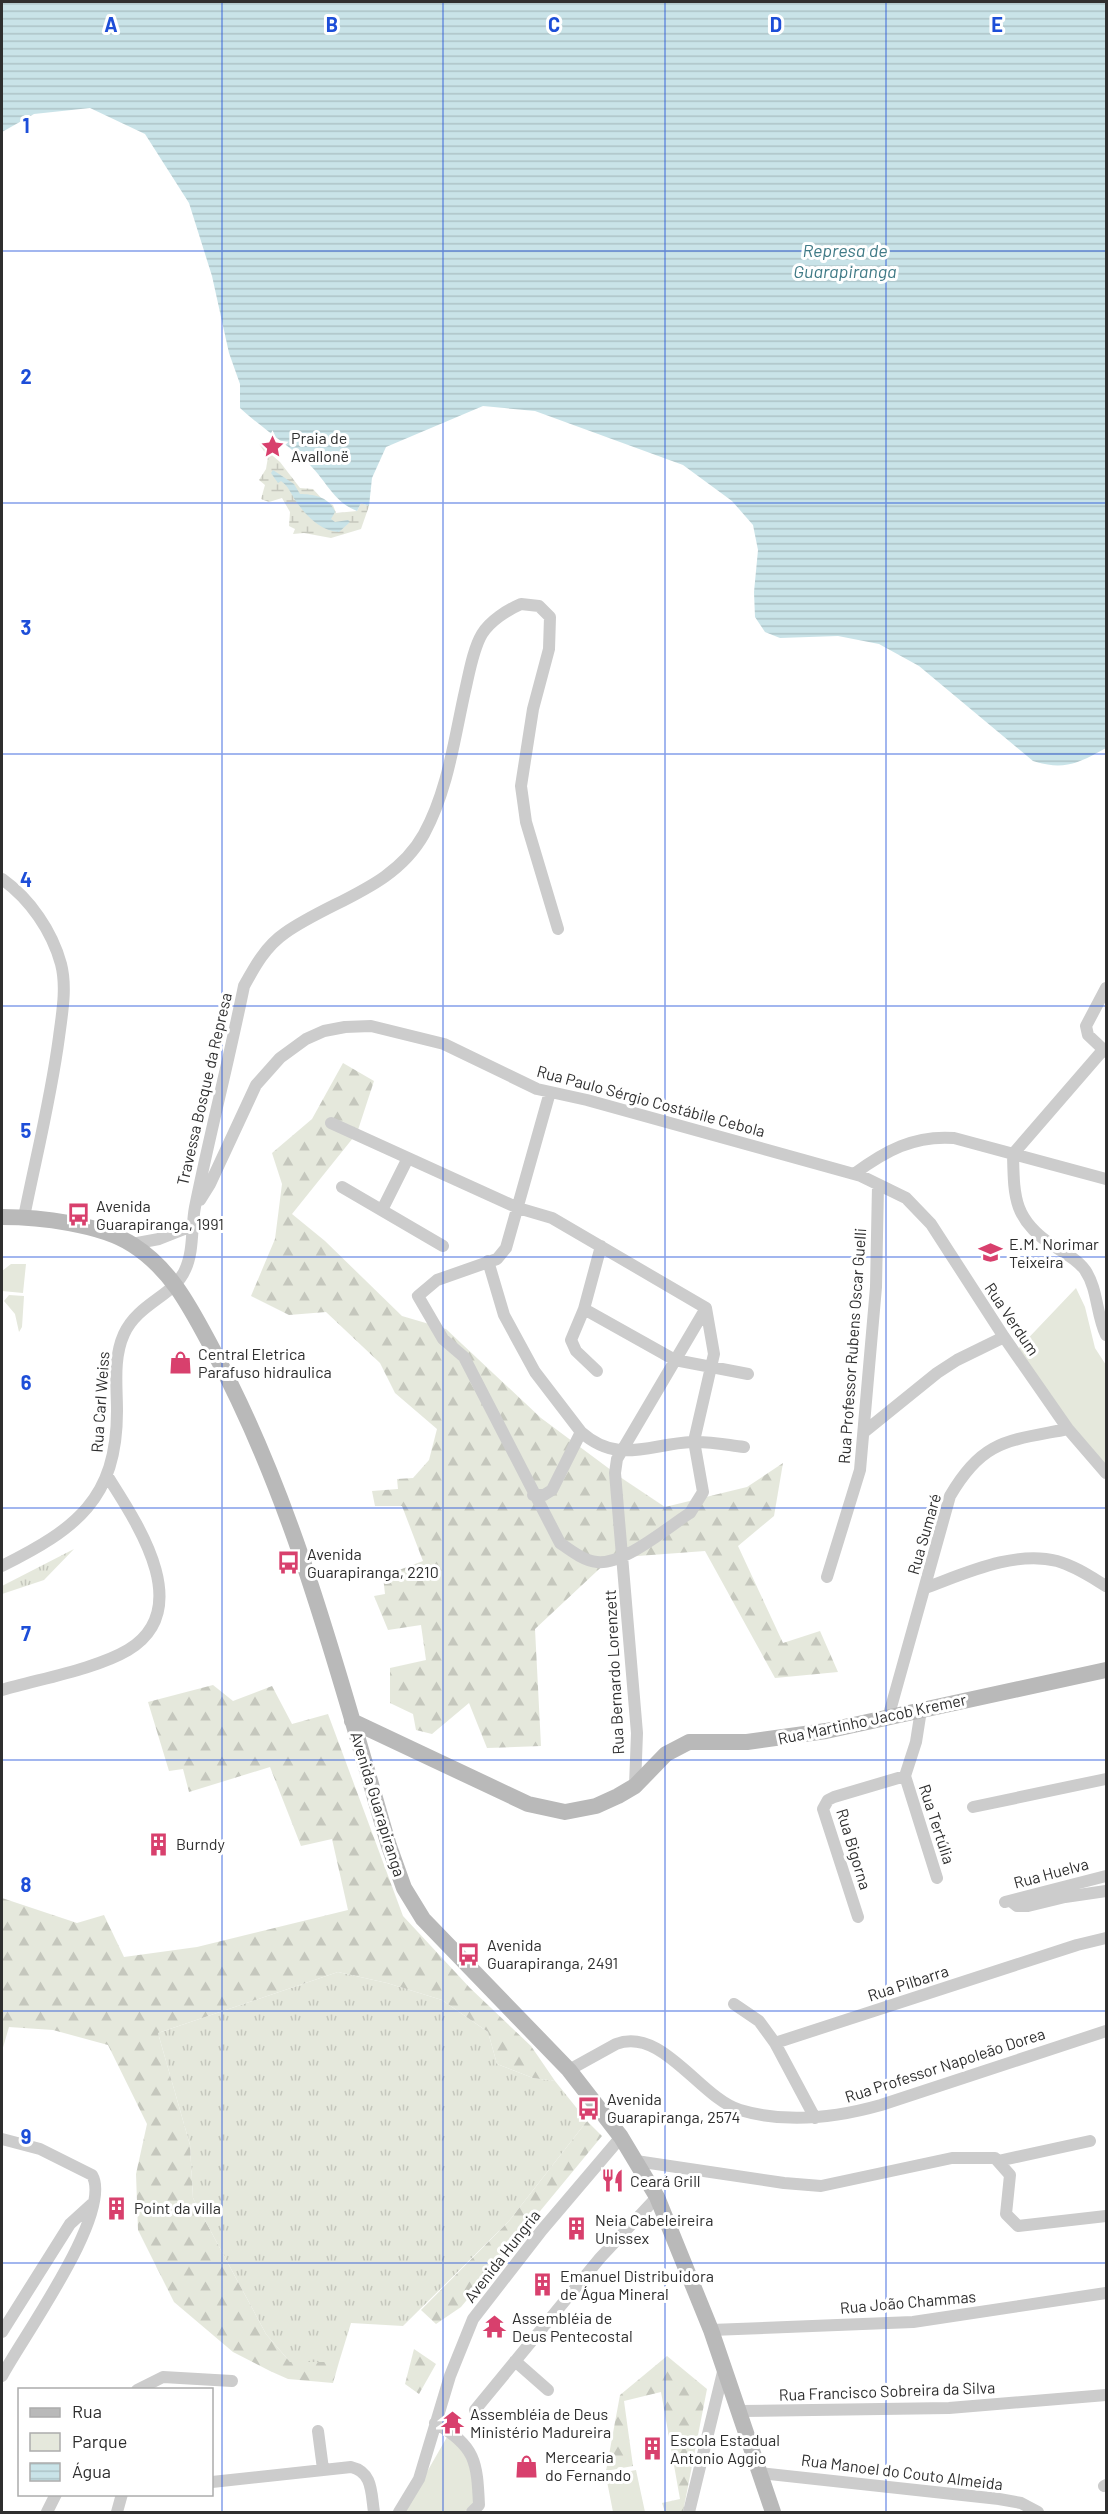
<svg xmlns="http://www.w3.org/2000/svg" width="1108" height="2514" font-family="Barlow,sans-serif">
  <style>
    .grass { fill: url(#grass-tufts) }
    .forest { fill: url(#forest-firs) }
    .wetland { fill: url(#wetland-marsh) }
    .park { fill: #e5e8dc }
    .water { fill: url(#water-rules) }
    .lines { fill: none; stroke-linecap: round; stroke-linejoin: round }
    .street { stroke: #ccc; stroke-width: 12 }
    .secondary { stroke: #b9b9b9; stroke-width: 16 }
    .grid { fill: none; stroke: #1d4ed8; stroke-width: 1.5; stroke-opacity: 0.55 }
    .labels { text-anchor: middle; stroke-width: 6; stroke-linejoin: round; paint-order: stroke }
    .poi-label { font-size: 16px; fill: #2f2f2f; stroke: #fff; text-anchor: start }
    .street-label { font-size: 16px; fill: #2f2f2f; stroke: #fff }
    .water-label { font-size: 18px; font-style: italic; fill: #407a86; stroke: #fff }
    .grid-label { font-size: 20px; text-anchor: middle; font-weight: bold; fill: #1d4ed8; stroke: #fff; stroke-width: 6; stroke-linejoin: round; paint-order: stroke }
  </style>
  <defs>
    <pattern id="grass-tufts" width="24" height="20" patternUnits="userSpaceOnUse" patternTransform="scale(1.5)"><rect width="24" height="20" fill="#e5e8dc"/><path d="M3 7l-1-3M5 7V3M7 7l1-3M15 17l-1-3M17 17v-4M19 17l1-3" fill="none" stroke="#c5c7bd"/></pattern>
    <pattern id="forest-firs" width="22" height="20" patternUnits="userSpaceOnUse" patternTransform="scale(1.5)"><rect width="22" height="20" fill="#e5e8dc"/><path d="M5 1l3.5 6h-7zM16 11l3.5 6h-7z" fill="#c5c7bd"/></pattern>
    <pattern id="wetland-marsh" width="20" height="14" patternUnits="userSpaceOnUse" patternTransform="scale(1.5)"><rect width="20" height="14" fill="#e5e8dc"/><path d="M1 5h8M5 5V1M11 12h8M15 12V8" fill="none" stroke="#c5c7bd"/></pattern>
    <pattern id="water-rules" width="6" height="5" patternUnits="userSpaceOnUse" patternTransform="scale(1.5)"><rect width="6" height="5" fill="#c9e3e8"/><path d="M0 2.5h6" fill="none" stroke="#adc3c7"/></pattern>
  </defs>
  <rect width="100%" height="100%" fill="#fff"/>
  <path class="grass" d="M74 1549 44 1580 2 1594V1586Z
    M338 1972 387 1983 442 2000 488 2032 497 2064 533 2078 555 2081 587 2121 509 2221 403 2326 351 2323 339 2362H290L266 2334 193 2198 190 2145 158 2033Z"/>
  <path class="forest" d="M343 1063 374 1081 357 1133 292 1214 325 1241 402 1316 446 1329 541 1418 623 1479 665 1507 747 1487 783 1463 774 1516 738 1546 783 1643 820 1631 838 1672 775 1678 705 1551 611 1558 535 1629 541 1746 487 1748 469 1703 432 1734 416 1730 413 1714 390 1703V1668L426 1660 421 1625 388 1630 374 1596 385 1594 383 1576 423 1561 402 1506H375L372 1491 398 1489 397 1479 413 1478 429 1460 437 1429 395 1393 380 1363 326 1312 289 1315 251 1296 275 1239 282 1184 272 1153 312 1119Z
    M213 1685 233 1701 272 1686 292 1724 328 1714 403 1916 470 1988 531 2046 555 2081 533 2078 497 2064 488 2032 442 2000 387 1983 338 1972 158 2033 190 2145 193 2198 266 2334 290 2362H339L333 2383 288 2379 270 2371 233 2352 174 2302 138 2230 136 2174 147 2124 108 2045 53 2030 9 2027 2 2051V1898L77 1923 104 1915 124 1957 197 1947 348 1910 332 1839 301 1846 270 1767 189 1792 183 1769 169 1771 148 1702Z
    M587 2121 602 2136 461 2307 436 2324 421 2310 509 2221Z
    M414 2349 436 2364 419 2394 405 2384Z
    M667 2356 707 2389 683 2512H665L662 2503 680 2499 661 2392 624 2401 633 2466 606 2471 620 2395Z"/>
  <path class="wetland" d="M259 444 280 462 300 488 313 489 324 501 333 505 336 513 357 511 361 503 369 506 361 529 331 538 304 533 293 534 295 529 289 526 290 512 282 498 269 502 261 499 265 485 259 480 266 469 268 457Z"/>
  <path class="park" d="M11 1264H26L23 1293 2 1291V1271Z
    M1076 1288 1085 1307 1095 1348 1106 1365V1465L1094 1456 1017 1350Z
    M9 1295 24 1296 22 1327 19 1332 15 1314 4 1301Z
    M447 2437C472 2452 474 2477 473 2505L464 2512H404Z
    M636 2470 645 2512H613L606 2476Z"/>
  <path class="water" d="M2 2H1106V748C1079 763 1064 771 1033 761L919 666 879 644 838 636 780 638 765 632 755 617 754 592 758 550 753 525 732 501 683 465 535 411 483 406 386 447 372 478 369 506 361 503 357 511C334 502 326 481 310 465 288 445 262 428 240 408V384L229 353 212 276 189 203 145 134 90 108 34 114 2 132Z
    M273 470 294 484 300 494C313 494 330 497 335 512L331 519 335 522 348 520 350 522 339 532C321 531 306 516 295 500 291 493 288 486 281 481L278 483 271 473Z"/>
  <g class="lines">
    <path class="street" d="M2 879C30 899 52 931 61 964 67 987 62 1014 59 1037 51 1098 36 1157 24 1217
      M1106 988 1086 1026 1088 1035 1106 1052
      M550 1092 506 1248 497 1259 437 1280 418 1296 443 1339 464 1357 560 1543C570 1550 584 1561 597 1562 624 1565 668 1527 690 1513L703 1492 694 1441 714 1354 706 1308
      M331 1123 518 1208 552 1218 706 1308 617 1459 615 1473 637 1733 635 1786
      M1013 1154C1014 1196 1013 1219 1052 1245 1063 1252 1077 1259 1085 1270 1098 1289 1096 1314 1106 1335
      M1013 1154 1103 1050
      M854 1174C885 1151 914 1135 954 1138L1106 1179
      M342 1187 443 1246
      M200 1200 210 1184 256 1085 280 1058 306 1039 324 1031 345 1027 371 1026 444 1044 537 1089 587 1100 861 1176 906 1198 931 1224 1004 1337 1068 1429 1106 1473
      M382 1210 408 1158
      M132 1244 159 1239 192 1226
      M488 1261 504 1315 535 1372 581 1432
      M584 1309 675 1360 748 1374
      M597 1371 576 1351 571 1340 584 1309 601 1246
      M864 1432 937 1373 957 1360 1004 1337
      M533 1495H544L552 1490 581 1432C618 1465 649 1444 692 1442 709 1441 727 1445 744 1447
      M2 1566C76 1529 117 1499 117 1411 117 1386 113 1358 124 1334 138 1303 174 1296 185 1270 194 1251 191 1228 195 1207 210 1133 229 1060 244 986 255 966 266 946 285 933 332 900 394 888 424 834 448 790 454 740 465 691 469 674 473 649 482 634 490 621 507 610 521 604L539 606 550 617 549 649 533 709 521 786 526 822 558 929
      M827 1577 860 1470 876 1287 878 1185
      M925 1588C964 1574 1014 1550 1057 1561 1075 1566 1091 1577 1106 1586
      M2 1690C39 1679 96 1669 128 1650 196 1609 137 1523 108 1477
      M921 1710 916 1742 905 1776 937 1878
      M888 1718 950 1496C983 1439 1008 1441 1068 1429
      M973 1807 1106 1779
      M1005 1902 1106 1876
      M1012 1902 1017 1906H1028L1065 1897 1106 1891
      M858 1917 823 1809 828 1800 834 1797 905 1776
      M734 2004 759 2021 775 2043 1077 1945 1106 1938
      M775 2043 815 2118
      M569 2070 616 2044C662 2026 700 2098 740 2110 787 2124 835 2118 881 2105L1106 2031
      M2 2139 40 2149 92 2175C114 2212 22 2338 2 2376
      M636 2161 784 2183 821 2186 952 2158H995L1010 2175 1006 2214 1018 2226 1106 2216
      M998 2161 1090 2141
      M711 2330 913 2322 1106 2293
      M2 2332 70 2224 92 2204
      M515 2361 548 2390
      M137 2390 163 2377 232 2381
      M475 2410 600 2258 657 2197
      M740 2411 949 2408 1106 2395
      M435 2423C476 2446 477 2462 479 2505L472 2512
      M318 2431 323 2469
      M759 2473 999 2499 1021 2503 1038 2512
      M212 2482 351 2467C373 2472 371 2493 374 2512
      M1104 2486 1106 2485
      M47 2512 56 2494
      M117 2512 122 2494
      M399 2512 419 2479 450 2376 473 2319 542 2230 621 2137
      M689 2512 724 2368"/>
    <path class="secondary" d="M2 1217C39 1217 101 1224 133 1245 172 1270 191 1309 212 1348 295 1501 340 1680 389 1846L404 1888 423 1919 569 2070 621 2137 657 2197 711 2330 773 2512
      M352 1721 528 1804 565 1812 596 1806 618 1796 635 1786 666 1754 689 1742H747L826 1731 1106 1670"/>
  </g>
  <path class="grid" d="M222 2V2512M443 2V2512M665 2V2512M886 2V2512M2 251H1106M2 503H1106M2 754H1106M2 1006H1106M2 1257H1106M2 1508H1106M2 1760H1106M2 2011H1106M2 2263H1106"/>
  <defs>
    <symbol id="sight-bare" viewBox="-9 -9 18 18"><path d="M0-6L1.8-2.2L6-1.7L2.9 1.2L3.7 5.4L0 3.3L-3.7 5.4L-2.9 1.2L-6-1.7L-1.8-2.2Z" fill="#d8406d" stroke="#fff" stroke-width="2.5" paint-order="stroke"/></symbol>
    <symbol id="bus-bare" viewBox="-9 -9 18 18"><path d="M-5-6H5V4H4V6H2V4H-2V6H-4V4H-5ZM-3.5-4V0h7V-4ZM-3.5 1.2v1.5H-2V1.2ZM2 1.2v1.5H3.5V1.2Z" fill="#d8406d" stroke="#fff" stroke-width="2.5" paint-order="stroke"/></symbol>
    <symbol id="school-bare" viewBox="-9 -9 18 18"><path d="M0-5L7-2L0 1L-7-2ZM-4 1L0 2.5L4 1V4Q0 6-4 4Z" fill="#d8406d" stroke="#fff" stroke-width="2.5" paint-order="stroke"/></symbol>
    <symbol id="shop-bare" viewBox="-9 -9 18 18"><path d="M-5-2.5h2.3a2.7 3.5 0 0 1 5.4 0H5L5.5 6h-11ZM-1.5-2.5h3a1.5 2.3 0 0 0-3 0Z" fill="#d8406d" stroke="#fff" stroke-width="2.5" paint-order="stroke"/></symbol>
    <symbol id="building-bare" viewBox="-9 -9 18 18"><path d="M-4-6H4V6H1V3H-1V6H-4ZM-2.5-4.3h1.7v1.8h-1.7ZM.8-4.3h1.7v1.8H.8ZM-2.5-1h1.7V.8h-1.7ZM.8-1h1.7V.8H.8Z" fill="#d8406d" stroke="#fff" stroke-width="2.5" paint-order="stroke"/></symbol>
    <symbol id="restaurant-bare" viewBox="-9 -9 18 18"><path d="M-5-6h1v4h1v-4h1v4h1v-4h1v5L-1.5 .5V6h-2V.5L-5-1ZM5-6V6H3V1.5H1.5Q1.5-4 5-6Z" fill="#d8406d" stroke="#fff" stroke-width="2.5" paint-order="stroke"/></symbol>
    <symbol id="temple-bare" viewBox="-9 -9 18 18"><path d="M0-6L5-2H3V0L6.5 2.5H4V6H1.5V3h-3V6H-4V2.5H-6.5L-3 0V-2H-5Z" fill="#d8406d" stroke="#fff" stroke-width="2.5" paint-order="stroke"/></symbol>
  </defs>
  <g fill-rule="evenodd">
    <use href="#sight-bare" x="256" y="430" width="33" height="33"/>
    <use href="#bus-bare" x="62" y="1198" width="33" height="33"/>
    <use href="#school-bare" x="974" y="1236" width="33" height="33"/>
    <use href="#shop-bare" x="164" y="1346" width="33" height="33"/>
    <use href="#bus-bare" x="272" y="1546" width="33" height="33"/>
    <use href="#building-bare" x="142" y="1828" width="33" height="33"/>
    <use href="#bus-bare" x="452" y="1938" width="33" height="33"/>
    <use href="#bus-bare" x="572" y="2092" width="33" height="33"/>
    <use href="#restaurant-bare" x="596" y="2164" width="33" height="33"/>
    <use href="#building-bare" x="100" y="2192" width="33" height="33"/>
    <use href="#building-bare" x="560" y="2212" width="33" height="33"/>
    <use href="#building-bare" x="526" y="2268" width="33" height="33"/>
    <use href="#temple-bare" x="478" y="2310" width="33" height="33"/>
    <use href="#temple-bare" x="436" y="2406" width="33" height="33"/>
    <use href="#building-bare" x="636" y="2432" width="33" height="33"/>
    <use href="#shop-bare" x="510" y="2450" width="33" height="33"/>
  </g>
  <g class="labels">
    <g class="poi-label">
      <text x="291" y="444">Praia de<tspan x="291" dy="18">Avallonë</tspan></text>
      <text x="96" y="1212">Avenida<tspan x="96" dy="18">Guarapiranga, 1991</tspan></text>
      <text x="1009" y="1250">E.M. Norimar<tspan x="1009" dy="18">Teixeira</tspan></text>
      <text x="198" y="1360">Central Eletrica<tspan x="198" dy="18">Parafuso hidraulica</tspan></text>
      <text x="307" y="1560">Avenida<tspan x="307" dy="18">Guarapiranga, 2210</tspan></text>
      <text x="176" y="1850">Burndy</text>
      <text x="487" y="1951">Avenida<tspan x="487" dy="18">Guarapiranga, 2491</tspan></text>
      <text x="607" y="2105">Avenida<tspan x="607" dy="18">Guarapiranga, 2574</tspan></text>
      <text x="630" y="2187">Ceará Grill</text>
      <text x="134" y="2214">Point da villa</text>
      <text x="595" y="2226">Neia Cabeleireira<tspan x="595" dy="18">Unissex</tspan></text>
      <text x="560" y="2282">Emanuel Distribuidora<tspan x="560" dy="18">de Água Mineral</tspan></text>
      <text x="512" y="2324">Assembléia de<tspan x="512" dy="18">Deus Pentecostal</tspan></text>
      <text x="470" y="2420">Assembléia de Deus<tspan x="470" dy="18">Ministério Madureira</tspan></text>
      <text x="670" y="2446">Escola Estadual<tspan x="670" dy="18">Antonio Aggio</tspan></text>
      <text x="545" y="2463">Mercearia<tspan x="545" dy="18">do Fernando</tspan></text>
    </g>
    <g class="street-label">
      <text transform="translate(204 1089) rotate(-77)" y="6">Travessa Bosque da Represa</text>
      <text transform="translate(651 1101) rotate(15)" y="6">Rua Paulo Sérgio Costábile Cebola</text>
      <text transform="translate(1012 1319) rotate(56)" y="6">Rua Verdum</text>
      <text transform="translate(852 1346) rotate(-86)" y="6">Rua Professor Rubens Oscar Guelli</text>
      <text transform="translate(100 1402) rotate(-86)" y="6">Rua Carl Weiss</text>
      <text transform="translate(924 1534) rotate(-74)" y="6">Rua Sumaré</text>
      <text transform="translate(614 1672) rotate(-93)" y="6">Rua Bernardo Lorenzett</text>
      <text transform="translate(872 1719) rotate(-12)" y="6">Rua Martinho Jacob Kremer</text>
      <text transform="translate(378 1804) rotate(73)" y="6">Avenida Guarapiranga</text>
      <text transform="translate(937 1824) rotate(72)" y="6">Rua Tertúlia</text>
      <text transform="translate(854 1849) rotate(73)" y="6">Rua Bigorna</text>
      <text transform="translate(1051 1873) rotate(-15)" y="6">Rua Huelva</text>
      <text transform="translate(908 1983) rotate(-18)" y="6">Rua Pilbarra</text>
      <text transform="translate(945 2065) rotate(-18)" y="6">Rua Professor Napoleão Dorea</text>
      <text transform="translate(502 2256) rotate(-52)" y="6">Avenida Hungria</text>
      <text transform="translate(908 2302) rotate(-5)" y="6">Rua João Chammas</text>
      <text transform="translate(887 2391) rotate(-2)" y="6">Rua Francisco Sobreira da Silva</text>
      <text transform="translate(902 2472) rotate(7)" y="6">Rua Manoel do Couto Almeida</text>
    </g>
    <g class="water-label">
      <text x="845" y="257">Represa de<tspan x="845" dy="21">Guarapiranga</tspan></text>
    </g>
  </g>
  <g class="grid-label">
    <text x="111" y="32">A</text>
    <text x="332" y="32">B</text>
    <text x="554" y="32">C</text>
    <text x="776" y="32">D</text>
    <text x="997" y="32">E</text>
    <text x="26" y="133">1</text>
    <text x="26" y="384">2</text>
    <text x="26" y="635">3</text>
    <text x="26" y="887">4</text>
    <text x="26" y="1138">5</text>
    <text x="26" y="1390">6</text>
    <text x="26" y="1641">7</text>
    <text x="26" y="1892">8</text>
    <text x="26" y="2144">9</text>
  </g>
  <rect width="1108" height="2514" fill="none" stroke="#2f2f2f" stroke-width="6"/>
  <rect x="18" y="2388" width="195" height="108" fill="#ffffff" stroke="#acacac" stroke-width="1.5"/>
  <rect x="30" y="2408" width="30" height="9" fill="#b9b9b9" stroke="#acacac" stroke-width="1.5"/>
  <text x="72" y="2418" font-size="18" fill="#2f2f2f">Rua</text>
  <rect x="30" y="2433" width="30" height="18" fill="#e5e8dc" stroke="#acacac" stroke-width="1.5"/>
  <text x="72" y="2448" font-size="18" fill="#2f2f2f">Parque</text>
  <rect x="30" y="2463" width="30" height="18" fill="url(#water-rules)" stroke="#acacac" stroke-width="1.5"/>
  <text x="72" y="2478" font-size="18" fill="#2f2f2f">Água</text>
</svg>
